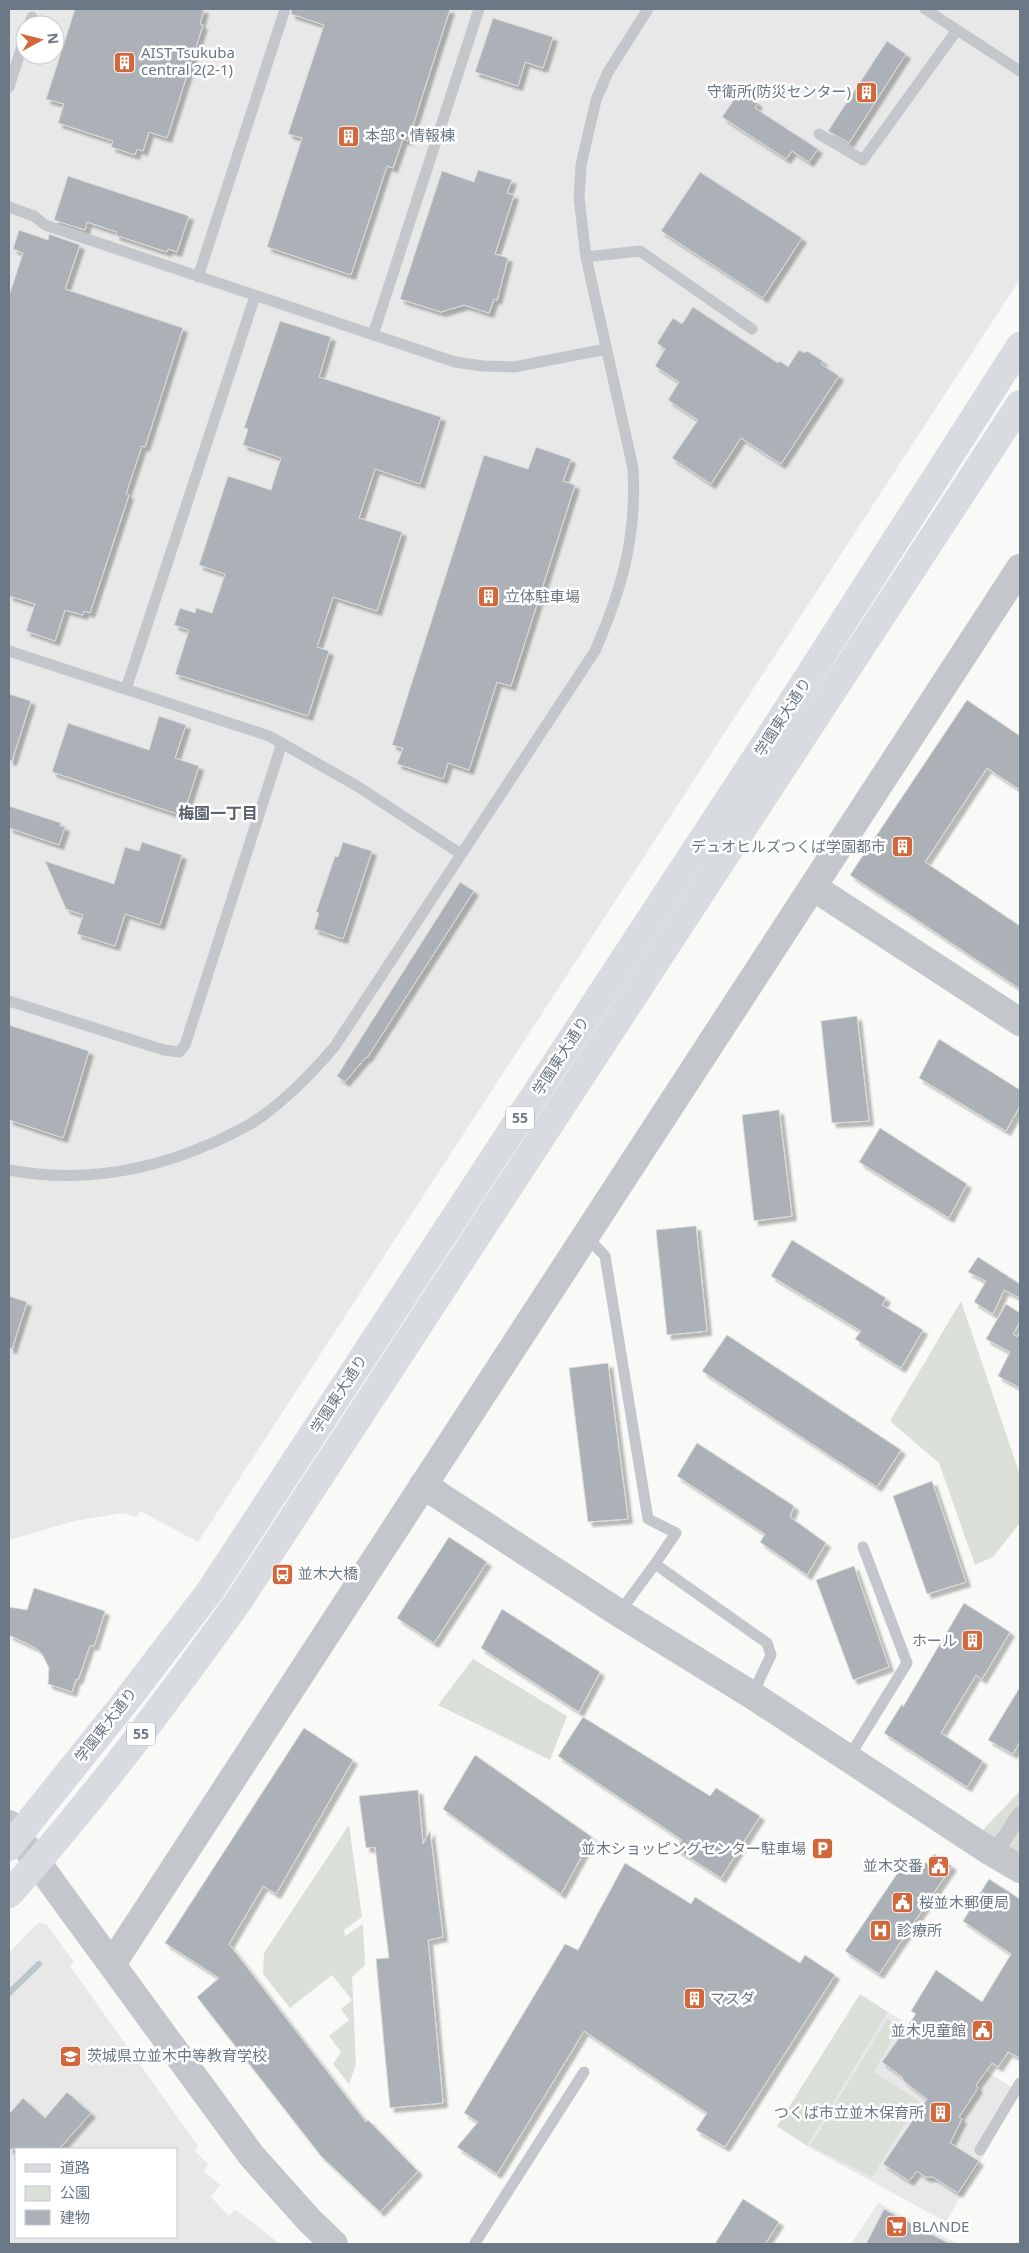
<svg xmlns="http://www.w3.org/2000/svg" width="1029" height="2253" font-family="'Noto Sans','Noto Sans JP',sans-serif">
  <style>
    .built { fill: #e7e8e7; fill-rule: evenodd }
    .green { fill: #dadfd8 }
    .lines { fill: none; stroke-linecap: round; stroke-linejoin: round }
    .stream { stroke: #bcc5c9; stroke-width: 6 }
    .building { fill: #abb1b7; stroke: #dbdbd9; filter: url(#shadow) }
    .service { stroke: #c3c6ca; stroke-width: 11 }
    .pedestrian { stroke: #c3c6ca; stroke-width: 16 }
    .tertiary { stroke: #c3c6ca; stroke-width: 28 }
    .primary { stroke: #d8dbdf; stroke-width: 28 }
    .labels { text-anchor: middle; stroke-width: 5; stroke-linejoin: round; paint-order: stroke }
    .shield { fill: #fff; stroke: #97a0aa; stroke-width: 1 }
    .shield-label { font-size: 14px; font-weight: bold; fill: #6b7885 }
    .poi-label { font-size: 15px; fill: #6b7885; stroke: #fff; text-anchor: start }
    .street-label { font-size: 15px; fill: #6b7885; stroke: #fff }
    .neighbourhood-label { font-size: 16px; font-weight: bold; fill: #58616b; stroke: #fff }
  </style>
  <defs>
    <filter id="shadow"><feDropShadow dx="4.5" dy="4.5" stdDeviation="1" flood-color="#0004"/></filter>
  </defs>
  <rect width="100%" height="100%" fill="#f9f9f7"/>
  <path class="built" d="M9 9H1020V279L198 1542 140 1511 137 1517 123 1513 74 1521 9 1540ZM25 25H55V55H25Z
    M38 1923 46 1924 74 1962 70 1966 198 2146 195 2151 208 2164 204 2171 220 2185 211 2197 229 2216 235 2209 280 2244H9V1953ZM16 2149H176V2237H16Z
    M888 2012 1020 2092 946 2222 807 2146Z
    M878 2203 958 2244H851Z"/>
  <path class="green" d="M961 1301 1020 1475V1523L993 1557 975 1565 939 1463 890 1421Z
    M473 1659 567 1716 550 1760 438 1705Z
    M1020 1791V1854L978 1835Z
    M349 1825 362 1917 344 1930 345 1936 363 1924 365 1965 352 1977 356 2064 349 2084 333 2064 341 2052 329 2036 349 2020 341 2009 352 2000 332 1975 290 2008 263 1974 264 1953Z
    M860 1994 888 2012 807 2146 777 2126Z
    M887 2019 899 2027 874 2072 919 2101 872 2177 810 2146Z"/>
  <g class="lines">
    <path class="stream" d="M9 1993 39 1964"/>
  </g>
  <path class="building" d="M75 9H204L200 24 203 25 167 138 149 132 143 151 137 149 135 155 111 147 113 141 58 123 64 104 46 99Z
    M292 9H450L408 141 403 139 393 168 387 166 351 275 267 247 302 138 288 134 324 25 291 14Z
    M493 18 553 37 543 68 525 62 518 86 475 72Z
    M887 41 906 54 849 143 828 131Z
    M740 91 758 103 755 108 818 149 809 162 792 151 786 159 722 117Z
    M478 170 512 180 507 193 514 195 495 254 508 258 497 300 494 299 489 313 464 305 441 312 400 299 442 171 474 182Z
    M700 172 802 238 763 298 661 231Z
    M68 176 189 216 177 252 168 249 167 252 115 235 117 232 87 222 85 230 54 220Z
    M19 230 48 240 49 234 80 245 65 289 183 328 145 447 142 446 126 494 129 495 90 613 84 611 83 615 65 610 55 641 26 631 35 604 9 596V296L23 253 13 249Z
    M693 307 778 363 780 361 788 367 799 350 805 353 807 351 823 361 821 364 839 376 781 464 741 438 711 484 672 458 698 420 668 400 679 382 655 366 665 349 657 343 673 318 682 324Z
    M280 321 331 337 319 377 441 417 420 484 375 469 359 518 402 532 377 611 333 597 317 647 329 651 308 716 175 674 189 630 174 625 180 608 195 613 196 608 212 613 225 574 199 565 228 476 271 490 281 458 243 445 248 429 244 428Z
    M536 447 571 459 563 481 575 485 511 686 497 682 469 770 448 763 443 779 397 764 403 748 392 745 484 455 528 469Z
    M9 694 31 701 12 761 9 760Z
    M967 700 1020 736V790L987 768 925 862 1020 926V989L850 875Z
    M159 716 186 725 175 758 199 766 183 816 52 772 68 723 149 750Z
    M9 806 61 823 60 826 65 827 59 845 9 828Z
    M142 842 182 855 160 925 125 914 115 946 77 934 83 915 66 909 45 861 114 884 125 847 139 851Z
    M343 842 372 851 343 939 314 929 319 913 316 912 335 856 338 857Z
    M460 882 474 891 367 1058 366 1057 345 1082 337 1076Z
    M857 1016 869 1121 832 1123 821 1021Z
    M9 1025 89 1051 63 1138 9 1120Z
    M939 1039 1020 1090V1106L1006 1131 919 1078Z
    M779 1110 792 1216 754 1221 742 1115Z
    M880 1128 967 1184 949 1218 859 1162Z
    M696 1226 707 1331 667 1335 656 1230Z
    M792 1240 886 1298 882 1305 923 1330 901 1368 855 1339 861 1331 771 1276Z
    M978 1257 1020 1284V1298L1004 1290 993 1314 974 1302 986 1281 968 1272Z
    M9 1296 27 1302 12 1349 9 1348Z
    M1006 1304 1020 1313V1322L1013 1334 1017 1337 1020 1331V1388L998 1376 1010 1352 986 1339Z
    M727 1335 901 1450 877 1487 702 1371Z
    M608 1363 628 1519 588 1522 569 1368Z
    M697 1443 794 1506 790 1517 826 1543 807 1575 760 1542 765 1534 677 1476Z
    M932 1481 966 1582 927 1594 893 1496Z
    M449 1537 487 1562 434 1643 397 1618Z
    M854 1566 889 1667 853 1680 816 1580Z
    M34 1588 105 1611 94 1646 90 1645 78 1680 76 1679 72 1692 48 1684 49 1668 42 1654 36 1648 9 1635V1607L27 1610Z
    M964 1603 1010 1632 982 1679 976 1675 941 1733 983 1761 967 1787 884 1733 902 1704 903 1707Z
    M502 1609 600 1672 579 1712 481 1648Z
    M1020 1687V1741L1013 1754 988 1740Z
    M583 1717 710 1796 716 1788 760 1816 721 1878 676 1849 682 1840 558 1756Z
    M304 1728 353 1760 276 1894 263 1886 229 1944 366 2122 368 2120 418 2171 380 2212 321 2156 197 1997 219 1978 165 1943Z
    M475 1755 592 1837 561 1894 443 1809Z
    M418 1790 423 1844 430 1831 443 1937 428 1940 443 2103 390 2108 376 1959 389 1958 375 1847 366 1848 359 1796Z
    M934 1854 952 1866 879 1974 845 1951 905 1862 919 1871 925 1862 927 1864Z
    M625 1863 691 1904 695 1897 800 1963 805 1955 835 1975 725 2147 696 2130 707 2113 584 2031 497 2174 457 2147 478 2122 464 2113 565 1944 578 1950Z
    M989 1879 1020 1899V2058L1008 2052 998 2067 992 2063 976 2085 978 2088 959 2117 962 2119 950 2143 979 2161 958 2193 933 2177H925L917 2171 909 2181 883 2164 927 2099 911 2087 903 2080 902 2077 882 2062 916 2014 911 2011 936 1970 982 2002 1011 1954 963 1921Z
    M67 2092 91 2113 59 2149H9V2114L23 2098 45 2118Z
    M743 2199 779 2222 765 2244H715Z
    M884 2209 950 2244H866Z"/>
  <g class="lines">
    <path class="service" d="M925 9 1020 71
      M29 25 32 17
      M9 87 25 37
      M819 134 863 160 957 30
      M9 207 34 216 45 225 455 362 483 366 514 367 606 349
      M586 257 640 251 752 329
      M198 277 285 9
      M373 335 479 9
      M9 651 269 736 357 786 461 854
      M126 689 255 296
      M9 1001 164 1050 179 1052 185 1045 282 743
      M9 1170C78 1183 146 1172 210 1144 228 1136 246 1128 261 1117 289 1097 313 1072 335 1046L595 651C622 589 637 536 633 468L586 257 579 198 581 165 596 100 608 72 648 9
      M585 1235 605 1256 648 1519 676 1533 655 1564
      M619 1613 655 1564 767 1643 771 1655 752 1695
      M849 1757 907 1663 863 1547
      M980 2150 1020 2083
      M475 2243 584 2072"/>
    <path class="pedestrian" d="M991 1852 1004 1839 1020 1814"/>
    <path class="tertiary" d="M813 887 1020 1022
      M423 1485 619 1613 752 1695 991 1852 1020 1869
      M9 1824 251 2155 309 2220 334 2244
      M112 1964 1020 568"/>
    <path class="primary" d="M9 1847 126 1701 210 1591 776 727 1020 346
      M9 1894C92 1802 166 1702 238 1602L1020 404"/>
  </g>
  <defs>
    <symbol id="building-square" viewBox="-11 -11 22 22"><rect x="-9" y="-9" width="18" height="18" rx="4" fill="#d3673c" stroke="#fff"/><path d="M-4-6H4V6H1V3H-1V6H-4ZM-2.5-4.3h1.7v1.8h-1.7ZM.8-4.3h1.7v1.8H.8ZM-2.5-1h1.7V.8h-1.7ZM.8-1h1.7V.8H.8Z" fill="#fff"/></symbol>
    <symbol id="bus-square" viewBox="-11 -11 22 22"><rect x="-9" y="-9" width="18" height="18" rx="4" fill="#d3673c" stroke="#fff"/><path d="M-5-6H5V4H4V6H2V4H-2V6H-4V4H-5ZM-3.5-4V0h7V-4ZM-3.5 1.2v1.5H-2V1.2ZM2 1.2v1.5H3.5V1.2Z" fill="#fff"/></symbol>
    <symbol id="parking-square" viewBox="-11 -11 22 22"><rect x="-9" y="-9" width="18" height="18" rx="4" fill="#d3673c" stroke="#fff"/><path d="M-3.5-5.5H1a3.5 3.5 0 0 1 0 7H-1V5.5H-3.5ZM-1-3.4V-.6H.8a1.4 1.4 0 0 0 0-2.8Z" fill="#fff"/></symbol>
    <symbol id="civic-square" viewBox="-11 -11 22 22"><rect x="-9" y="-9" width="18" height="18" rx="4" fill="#d3673c" stroke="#fff"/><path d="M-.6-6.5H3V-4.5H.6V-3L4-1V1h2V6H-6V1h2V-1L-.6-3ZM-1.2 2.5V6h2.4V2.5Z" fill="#fff"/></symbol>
    <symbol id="hospital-square" viewBox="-11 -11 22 22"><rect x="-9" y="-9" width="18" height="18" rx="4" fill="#d3673c" stroke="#fff"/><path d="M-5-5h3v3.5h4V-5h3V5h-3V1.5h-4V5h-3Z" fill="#fff"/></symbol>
    <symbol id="school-square" viewBox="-11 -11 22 22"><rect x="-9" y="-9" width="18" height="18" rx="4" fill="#d3673c" stroke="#fff"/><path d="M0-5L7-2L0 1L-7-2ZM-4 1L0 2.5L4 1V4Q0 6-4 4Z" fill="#fff"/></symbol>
    <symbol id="supermarket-square" viewBox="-11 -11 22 22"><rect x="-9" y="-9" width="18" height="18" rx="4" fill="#d3673c" stroke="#fff"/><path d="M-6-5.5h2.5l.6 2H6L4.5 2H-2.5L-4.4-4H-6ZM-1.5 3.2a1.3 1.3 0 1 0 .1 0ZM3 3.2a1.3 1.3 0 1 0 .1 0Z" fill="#fff"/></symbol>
  </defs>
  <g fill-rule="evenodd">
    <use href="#building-square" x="112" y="50" width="25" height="25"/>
    <use href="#building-square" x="854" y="80" width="25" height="25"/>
    <use href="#building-square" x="336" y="124" width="25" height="25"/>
    <use href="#building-square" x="476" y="584" width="25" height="25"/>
    <use href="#building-square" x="890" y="834" width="25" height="25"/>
    <use href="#bus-square" x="270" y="1562" width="25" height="25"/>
    <use href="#building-square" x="960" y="1628" width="25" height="25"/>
    <use href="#parking-square" x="810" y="1836" width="25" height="25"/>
    <use href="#civic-square" x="926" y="1854" width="25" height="25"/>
    <use href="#civic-square" x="890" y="1890" width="25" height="25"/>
    <use href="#hospital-square" x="868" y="1918" width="25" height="25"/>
    <use href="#building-square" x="682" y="1986" width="25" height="25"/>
    <use href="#civic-square" x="970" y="2018" width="25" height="25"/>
    <use href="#school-square" x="58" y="2044" width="25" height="25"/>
    <use href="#building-square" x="928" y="2100" width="25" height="25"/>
    <use href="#supermarket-square" x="884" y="2214" width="25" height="25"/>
  </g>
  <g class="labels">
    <g class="shield">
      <rect x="506" y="1106.5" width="28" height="23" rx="4"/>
      <rect x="127" y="1722.5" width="28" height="23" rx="4"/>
    </g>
    <g class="shield-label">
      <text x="520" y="1123">55</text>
      <text x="141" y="1739">55</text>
    </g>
    <g class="poi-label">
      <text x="141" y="58">AIST Tsukuba<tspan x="141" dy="17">central 2(2-1)</tspan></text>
      <text x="851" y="97" text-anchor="end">守衛所(防災センター)</text>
      <text x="365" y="141">本部・情報棟</text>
      <text x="505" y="602">立体駐車場</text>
      <text x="886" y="852" text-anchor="end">デュオヒルズつくば学園都市</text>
      <text x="298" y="1579">並木大橋</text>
      <text x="957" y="1646" text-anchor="end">ホール</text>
      <text x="806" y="1854" text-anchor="end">並木ショッピングセンター駐車場</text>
      <text x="923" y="1871" text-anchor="end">並木交番</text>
      <text x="919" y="1908">桜並木郵便局</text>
      <text x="897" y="1936">診療所</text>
      <text x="710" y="2004">マスダ</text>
      <text x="966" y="2036" text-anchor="end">並木児童館</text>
      <text x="87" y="2061">茨城県立並木中等教育学校</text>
      <text x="924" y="2118" text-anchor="end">つくば市立並木保育所</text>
      <text x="912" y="2232">BLΛNDE</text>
    </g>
    <g class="street-label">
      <text transform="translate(783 717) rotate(-57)" y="5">学園東大通り</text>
      <text transform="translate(561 1056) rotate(-57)" y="5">学園東大通り</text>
      <text transform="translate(339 1394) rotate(-57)" y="5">学園東大通り</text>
      <text transform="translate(106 1725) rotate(-52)" y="5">学園東大通り</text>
    </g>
    <g class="neighbourhood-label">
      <text x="218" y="819">梅園一丁目</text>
    </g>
  </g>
  <rect width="1029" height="2253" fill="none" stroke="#6b7885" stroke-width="20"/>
  <rect x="15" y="2148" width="162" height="90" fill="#ffffff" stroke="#c4c9ce"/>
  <rect x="25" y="2164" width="25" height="8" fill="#d8dbdf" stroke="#c4c9ce"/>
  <text x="60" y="2173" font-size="15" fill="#6b7885">道路</text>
  <rect x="25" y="2186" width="25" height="15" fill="#dadfd8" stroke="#c4c9ce"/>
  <text x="60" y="2198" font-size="15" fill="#6b7885">公園</text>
  <rect x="25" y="2210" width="25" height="15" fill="#abb1b7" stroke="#c4c9ce"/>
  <text x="60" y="2223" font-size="15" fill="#6b7885">建物</text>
  <g transform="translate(40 40) rotate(83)"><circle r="24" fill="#ffffff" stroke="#c4c9ce"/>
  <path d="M0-4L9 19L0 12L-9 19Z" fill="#d3673c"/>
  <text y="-8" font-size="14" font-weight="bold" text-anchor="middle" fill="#6b7885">N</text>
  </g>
</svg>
